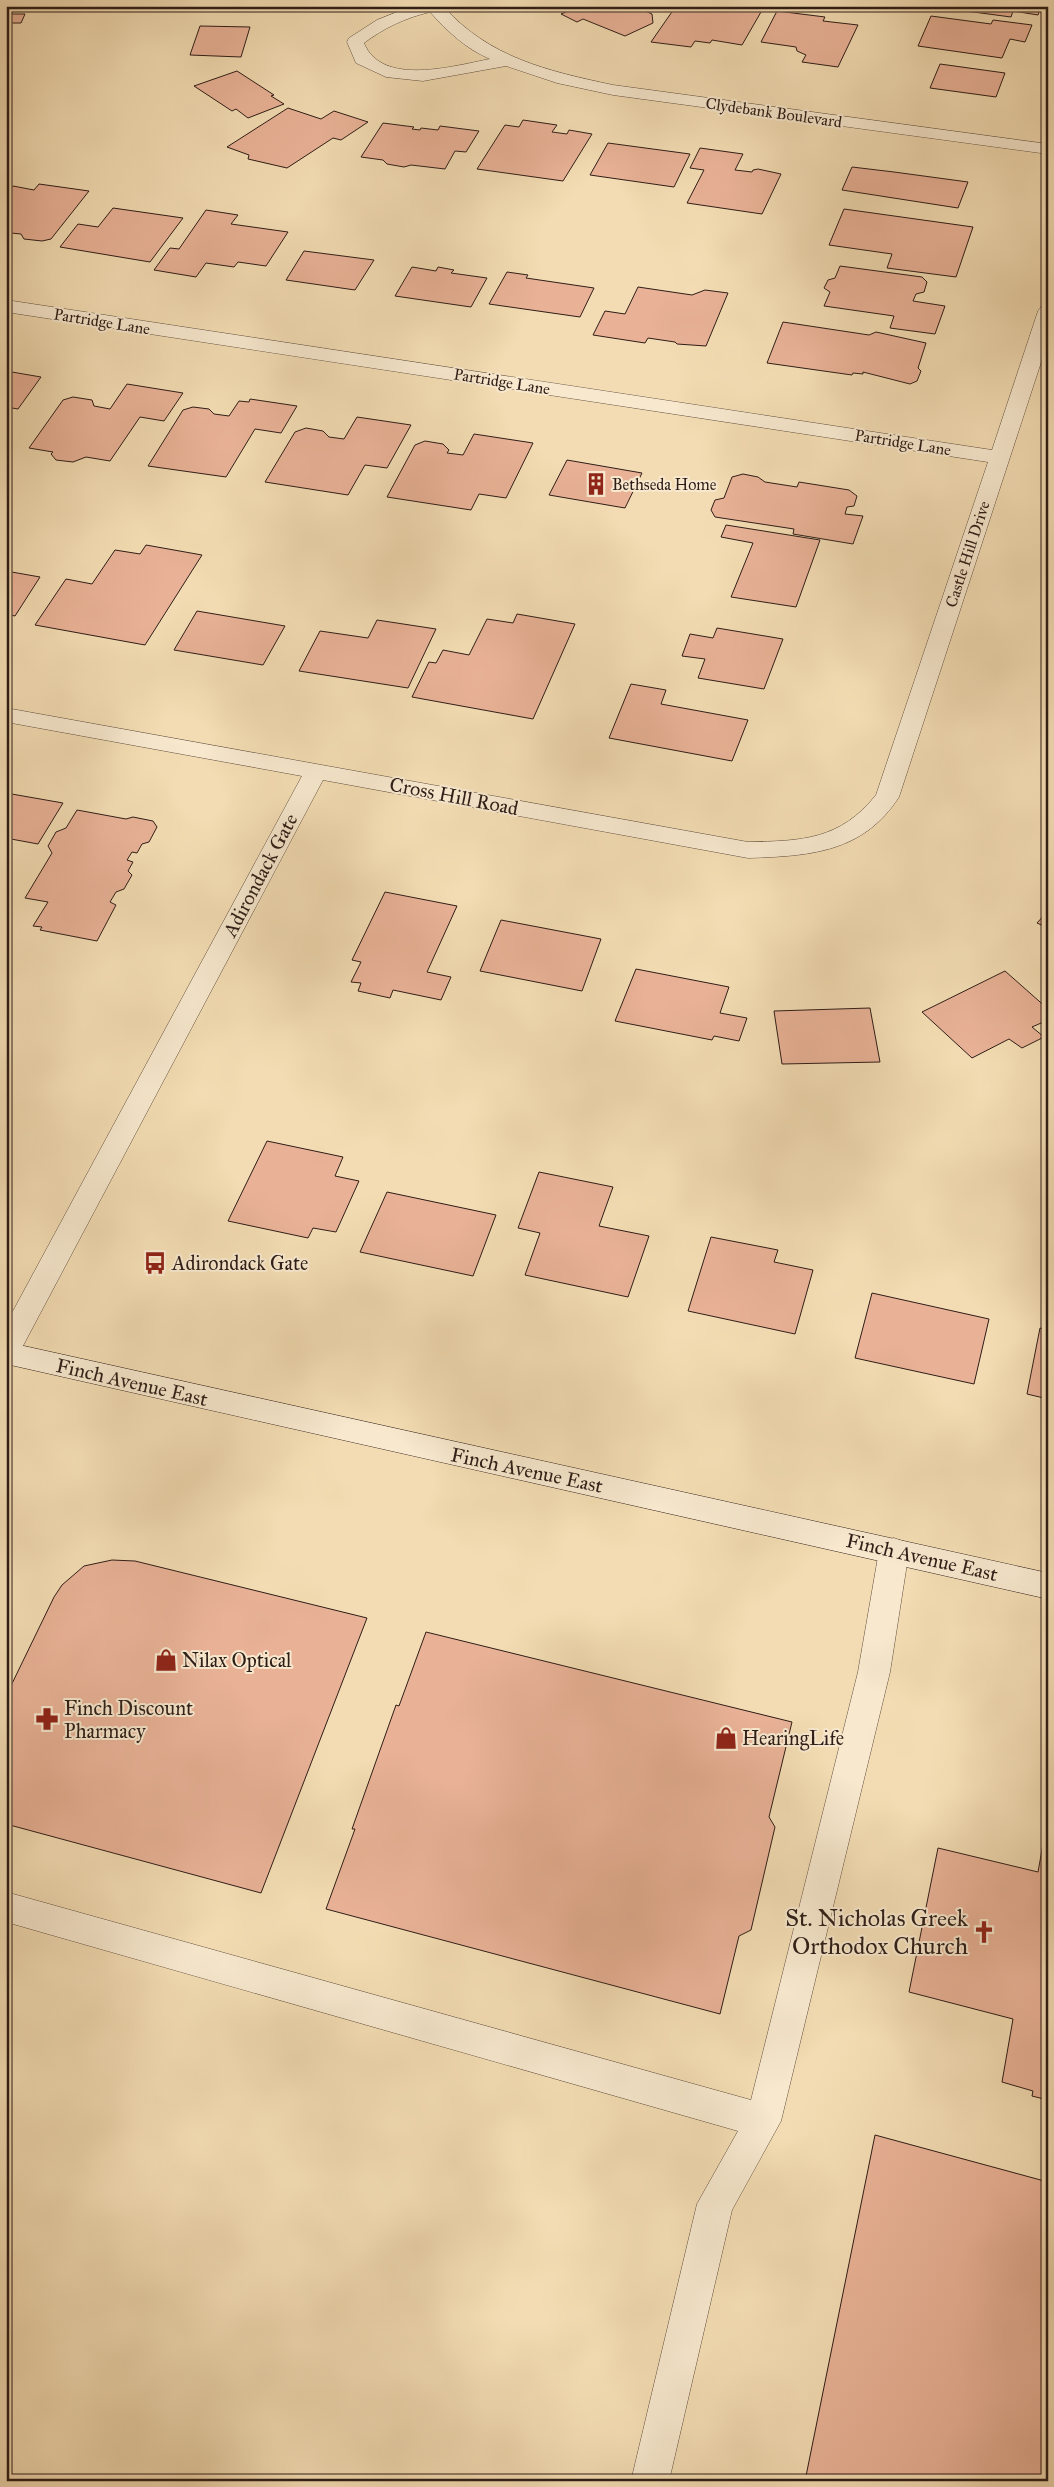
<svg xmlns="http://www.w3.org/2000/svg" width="1054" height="2487" font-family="'IM FELL Great Primer',serif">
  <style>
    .building { fill: #e9b297; stroke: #2e1d17 }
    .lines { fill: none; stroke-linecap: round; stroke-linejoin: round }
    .service-casing { stroke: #5f4d3e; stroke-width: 1 }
    .minor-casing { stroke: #5f4d3e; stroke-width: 1 }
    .secondary-casing { stroke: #2e1d17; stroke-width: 1 }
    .service { fill: #f7e8ce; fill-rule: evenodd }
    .minor { fill: #f7e8ce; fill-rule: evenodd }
    .secondary { fill: #f7e8ce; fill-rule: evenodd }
    .labels { text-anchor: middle; stroke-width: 4; stroke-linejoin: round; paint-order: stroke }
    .far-street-label { font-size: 16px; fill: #2e1d17; stroke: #f7e8ce }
    .far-poi-label { font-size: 16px; fill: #2e1d17; stroke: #f7e8ce; text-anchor: start }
    .street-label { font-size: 20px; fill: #2e1d17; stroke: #f7e8ce }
    .poi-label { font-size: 20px; fill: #2e1d17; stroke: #f7e8ce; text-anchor: start }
    .near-poi-label { font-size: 24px; fill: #2e1d17; stroke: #f7e8ce; text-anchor: end }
  </style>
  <rect width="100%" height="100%" fill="#f3dcb3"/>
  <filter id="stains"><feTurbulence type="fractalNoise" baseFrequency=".004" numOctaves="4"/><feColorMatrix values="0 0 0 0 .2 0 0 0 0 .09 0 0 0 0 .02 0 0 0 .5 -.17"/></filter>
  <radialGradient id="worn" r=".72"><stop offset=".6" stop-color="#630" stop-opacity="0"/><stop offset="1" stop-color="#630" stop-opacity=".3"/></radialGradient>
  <path class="building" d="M6 6H15L12 14H25L21 23H8L6 27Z
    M554 6H646L641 9 652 14 653 23 625 36 583 19 577 22 561 14 566 12Z
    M676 6H722L761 12 742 45 712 40 710 43 695 41 691 47 651 42Z
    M953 6H1041L1038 15 1013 11 1011 17 951 9Z
    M777 11 825 17 823 21 858 25 838 67 802 62 806 55 797 51 796 47 761 42Z
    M931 16 991 24 993 20 1032 25 1025 42 1010 39 1002 58 918 46Z
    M200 26 250 27 241 57 190 55Z
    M940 64 1005 73 996 97 930 88Z
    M237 71 274 95 271 96 284 104 248 118 236 109 232 111 194 86Z
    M288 108 321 119 334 111 368 122 341 140 333 138 287 168 248 159 249 155 227 147Z
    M523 120 557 125 552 132 567 134 569 130 592 134 563 181 477 169 505 125 519 127Z
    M383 123 414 127 412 129 420 130 421 128 438 130 440 126 479 131 466 152 455 151 445 169 411 165 404 167 387 164 383 160 361 157Z
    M608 143 690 154 674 187 590 175Z
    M700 148 743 154 735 170 752 172 753 170 758 169 781 174 762 214 687 203 704 170 690 168Z
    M852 167 894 172 968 182 958 208 842 190Z
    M39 184 89 191 51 239 42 241 24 239 21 234 11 233 6 239V195L13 186 34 190Z
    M113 208 183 218 150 262 60 247 78 224 98 227Z
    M844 209 973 227 956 277 887 268 892 254 829 245Z
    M206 210 238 215 231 224 288 232 266 266 238 262 234 267 206 263 196 277 154 270 170 248 179 249Z
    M304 251 374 260 355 290 286 280Z
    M840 266 922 277 927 282 924 292 916 294 913 301 945 306 935 334 890 328 894 316 824 306 830 292 824 288 828 280 835 278Z
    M412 267 436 271 438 267 454 270 451 273 487 278 471 307 395 296Z
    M507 272 528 275 526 278 594 288 580 317 489 304Z
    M638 287 692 295 705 290 728 293 706 346 677 344 675 342 648 338 645 343 593 335 605 311 625 314Z
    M783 322 869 335 876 332 926 343 918 368 921 371 917 381 910 384 863 372V374L853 373 852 375 767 363Z
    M6 371 41 377 18 409 6 407Z
    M127 384 183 393 164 421 140 417 110 461 86 457 73 462 56 460 51 454 53 452 29 448 63 400 73 397 92 400 94 406 110 409Z
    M250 399 297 406 281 433 255 429 226 477 148 466 183 410 193 407 209 409 214 414 229 416 239 401 249 402Z
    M357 417 411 425 387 468 365 465 348 495 265 482 295 432 306 428 323 431 329 437 344 439Z
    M474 434 533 443 506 498 479 494 471 510 387 497 415 445 425 441 443 444 449 450 447 453 463 455Z
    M567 460 642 473 625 508 549 495Z
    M743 474 758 477 765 482 797 487 799 482 849 490 857 496 854 506 847 507 845 514 863 516 853 544 793 534 794 529 715 517 711 510 715 500 724 498 732 477Z
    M726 525 820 540 796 607 731 597 753 543 721 537Z
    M146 545 202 555 145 645 35 625 66 579 92 584 115 550 140 554Z
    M6 571 40 577 15 616 6 614Z
    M197 611 285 626 263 665 174 650Z
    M517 614 575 624 533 719 412 697 429 662 436 663 443 650 469 655 487 619 513 623Z
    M377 620 436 629 408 688 299 671 320 631 368 638Z
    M717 628 783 639 764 689 698 678 705 659 682 656 690 634 713 638Z
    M631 684 666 690 661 704 748 720 732 761 609 738Z
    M6 793 63 803 38 844 11 839 6 847Z
    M77 810 126 819 133 817 153 821 157 827 149 842 142 844 137 853 132 852 127 860 133 862 128 871 132 875 124 889 116 892 110 902 116 905 97 941 40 930 42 927 33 926 48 902 25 898 52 853 48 846 56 832 66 828Z
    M385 892 457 906 427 972 451 977 441 1000 393 990 390 998 358 991 361 983 351 982 361 962 352 960Z
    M1048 911V928L1037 923Z
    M501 920 601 939 582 991 480 971Z
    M636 969 729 987 720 1013 747 1018 739 1041 714 1036 712 1040 615 1021Z
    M1005 971 1048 1009V1020L1032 1027 1044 1037 1022 1048 1009 1039 972 1058 922 1012Z
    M870 1008 880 1062 782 1064 774 1011Z
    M267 1141 343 1157 335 1176 359 1181 336 1232 313 1228 308 1238 228 1221Z
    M539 1172 613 1187 599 1226 649 1236 628 1297 525 1275 540 1233 518 1228Z
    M387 1192 496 1215 473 1276 360 1252Z
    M711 1237 778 1250 774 1262 813 1270 795 1334 688 1311Z
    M872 1293 989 1319 974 1384 855 1358Z
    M1040 1328 1048 1330V1399L1027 1394Z
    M112 1560 135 1561 367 1618 261 1893 6 1824V1696L54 1597 62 1585 84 1566Z
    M426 1632 792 1722 769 1817 775 1827 751 1930 739 1936 720 2014 326 1909 355 1829H352L396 1705 399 1706Z
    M1045 1833H1048V2100L1032 2096 1033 2091 1002 2082 1013 2019 909 1992 938 1848 1038 1872Z
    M875 2135 1048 2182V2481H805Z"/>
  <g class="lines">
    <defs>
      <path id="service" d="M894 1538 905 1542 909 1551 890 1672 781 2121 732 2210 669 2481H631L697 2204 738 2131 6 1922V1892L751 2100 858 1672 879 1551 883 1542Z"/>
      <path id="minor" d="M412 6H443C489 58 548 71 613 85L1048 144V154L613 95 557 83 506 66 423 81 386 77 356 63 347 42 349 38 377 20ZM430 12C447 31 466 49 490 59 453 66 382 87 364 43 384 28 405 18 430 12Z
        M6 300 992 450 1038 311 1041 307 1048 305V341L899 797C863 853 809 856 748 858L323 780 16 1359 6 1362V1324L302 776 6 722V708L748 842C802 841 840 840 876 795L988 462 6 312Z"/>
      <path id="secondary" d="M6 1342 1048 1573V1599L6 1364Z"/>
    </defs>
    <use href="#service" class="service-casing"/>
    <use href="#minor" class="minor-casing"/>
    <use href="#secondary" class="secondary-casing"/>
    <use href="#service" class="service"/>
    <use href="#minor" class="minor"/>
    <use href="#secondary" class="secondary"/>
  </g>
  <defs>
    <symbol id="building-bare" viewBox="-9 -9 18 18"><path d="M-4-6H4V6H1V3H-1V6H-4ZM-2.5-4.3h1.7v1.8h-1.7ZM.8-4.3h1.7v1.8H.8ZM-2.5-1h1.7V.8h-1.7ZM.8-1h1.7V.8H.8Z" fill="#8f2418" stroke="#f7e8ce" stroke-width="2.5" paint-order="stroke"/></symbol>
    <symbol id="bus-bare" viewBox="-9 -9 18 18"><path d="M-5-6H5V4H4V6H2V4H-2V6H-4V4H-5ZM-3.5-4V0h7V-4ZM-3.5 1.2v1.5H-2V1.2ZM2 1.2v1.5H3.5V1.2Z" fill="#8f2418" stroke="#f7e8ce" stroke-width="2.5" paint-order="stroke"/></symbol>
    <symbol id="shop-bare" viewBox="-9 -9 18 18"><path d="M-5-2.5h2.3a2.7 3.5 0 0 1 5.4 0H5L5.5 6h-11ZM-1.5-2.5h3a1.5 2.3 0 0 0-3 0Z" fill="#8f2418" stroke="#f7e8ce" stroke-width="2.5" paint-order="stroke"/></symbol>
    <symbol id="pharmacy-bare" viewBox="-9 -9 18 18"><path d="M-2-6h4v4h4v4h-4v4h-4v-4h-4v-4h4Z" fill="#8f2418" stroke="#f7e8ce" stroke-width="2.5" paint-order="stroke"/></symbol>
    <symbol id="church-bare" viewBox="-9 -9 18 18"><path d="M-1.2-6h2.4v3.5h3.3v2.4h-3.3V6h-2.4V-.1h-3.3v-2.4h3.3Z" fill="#8f2418" stroke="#f7e8ce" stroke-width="2.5" paint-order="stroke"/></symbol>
  </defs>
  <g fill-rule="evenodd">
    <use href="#building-bare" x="580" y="468" width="32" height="32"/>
    <use href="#bus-bare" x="139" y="1247" width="32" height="32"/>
    <use href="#shop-bare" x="150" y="1644" width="32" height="32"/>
    <use href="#pharmacy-bare" x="31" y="1703" width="32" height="32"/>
    <use href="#shop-bare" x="710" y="1722" width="32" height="32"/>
    <use href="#church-bare" x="968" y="1916" width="32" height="32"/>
  </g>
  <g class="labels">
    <g class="far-street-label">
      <text transform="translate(774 112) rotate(8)" y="6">Clydebank Boulevard</text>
      <text transform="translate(102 321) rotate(9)" y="6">Partridge Lane</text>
      <text transform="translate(502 381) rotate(9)" y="6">Partridge Lane</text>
      <text transform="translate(903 442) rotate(9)" y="6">Partridge Lane</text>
      <text transform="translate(967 554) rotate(-72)" y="6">Castle Hill Drive</text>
    </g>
    <g class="far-poi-label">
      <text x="612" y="490">Bethseda Home</text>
    </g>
    <g class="street-label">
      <text transform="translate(454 796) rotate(11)" y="7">Cross Hill Road</text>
      <text transform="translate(260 875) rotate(-62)" y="7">Adirondack Gate</text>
      <text transform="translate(132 1382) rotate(13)" y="7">Finch Avenue East</text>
      <text transform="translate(527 1470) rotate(12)" y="7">Finch Avenue East</text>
      <text transform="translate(922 1557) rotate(13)" y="7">Finch Avenue East</text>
    </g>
    <g class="poi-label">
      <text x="172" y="1270">Adirondack Gate</text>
      <text x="182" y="1667">Nilax Optical</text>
      <text x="64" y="1715">Finch Discount<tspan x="64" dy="23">Pharmacy</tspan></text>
      <text x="742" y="1745">HearingLife</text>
    </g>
    <g class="near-poi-label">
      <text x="968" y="1926">St. Nicholas Greek<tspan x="968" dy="28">Orthodox Church</tspan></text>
    </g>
  </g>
  <rect width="1054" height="2487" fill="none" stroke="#f3dcb3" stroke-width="25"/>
  <rect x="8" y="8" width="1039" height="2472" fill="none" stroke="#2e1d17" stroke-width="2.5"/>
  <rect x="12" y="12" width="1029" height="2462" fill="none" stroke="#2e1d17"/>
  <rect width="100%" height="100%" filter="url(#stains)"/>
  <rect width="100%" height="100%" fill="url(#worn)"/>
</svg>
